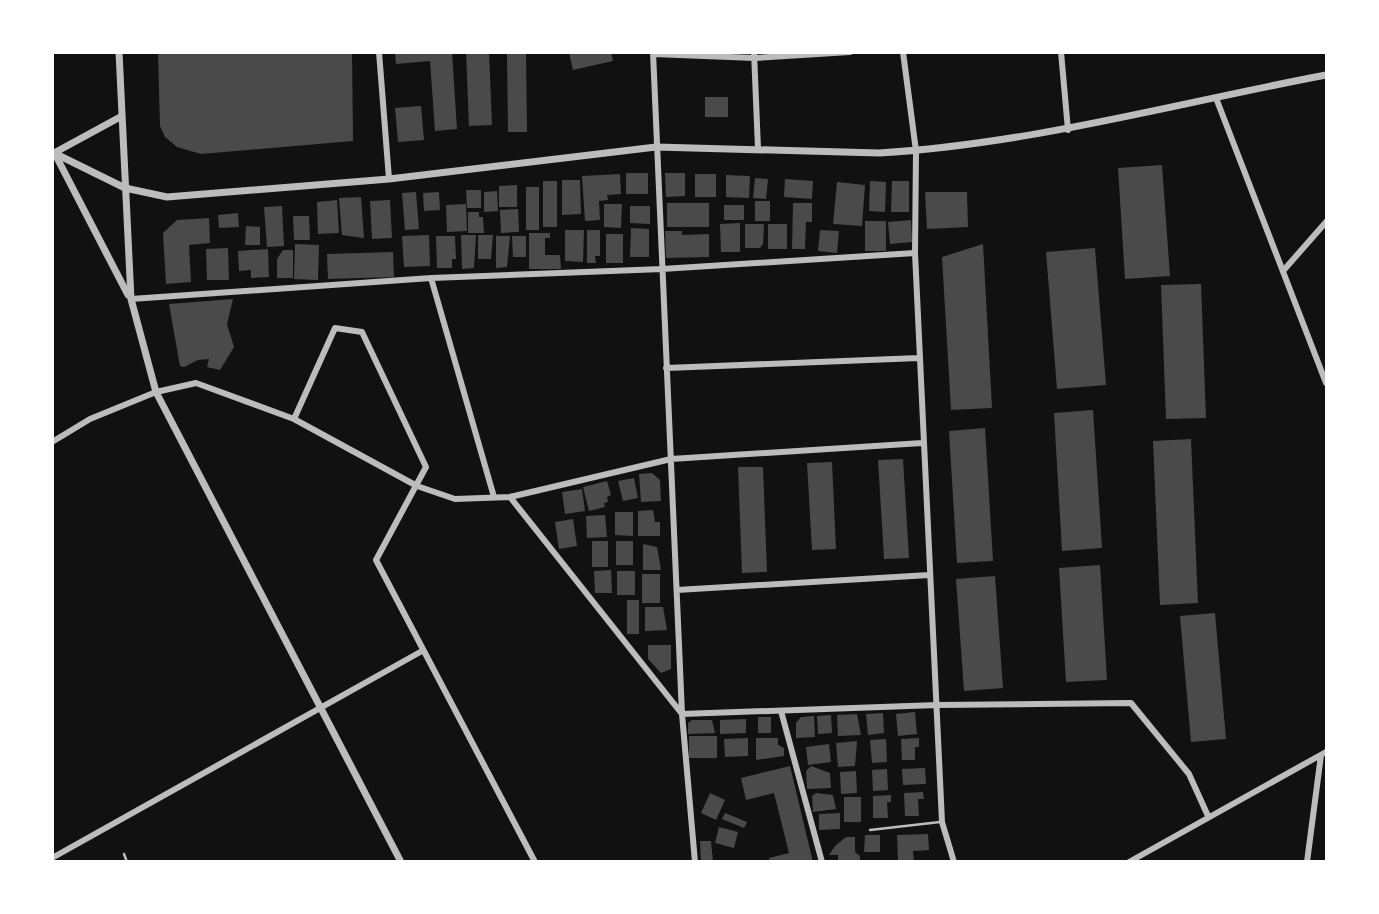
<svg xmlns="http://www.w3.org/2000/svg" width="1379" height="914" font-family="Overpass,sans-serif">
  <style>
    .building { fill: #4a4a4a }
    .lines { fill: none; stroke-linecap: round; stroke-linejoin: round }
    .service { stroke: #bcbcbc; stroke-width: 2.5 }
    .minor { stroke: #bcbcbc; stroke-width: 6 }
    .tertiary { stroke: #bcbcbc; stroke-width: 7 }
  </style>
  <rect width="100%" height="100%" fill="#111"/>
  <path class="building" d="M158 52H352L353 141 201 154 177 147 165 137 160 126Z
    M395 52H452L457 129 435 131 430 61 396 64Z
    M466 52H489L492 125 469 126Z
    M569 52H611L613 61 573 70Z
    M507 53H526L527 132H508Z
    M705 97H728V117H705Z
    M421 106 424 140 398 142 395 108Z
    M1162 165 1170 276 1125 279 1118 168Z
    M626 173H648V194H626Z
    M665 173H685V196L666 197Z
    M620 174 621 194 607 195 608 200 599 201 600 220 585 221 582 176Z
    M695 174H716V197H695Z
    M726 175 750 176 749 198 726 197Z
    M755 178 768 179 766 199 753 198Z
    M785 179 813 181 812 199 784 197Z
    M562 180H580L581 214 562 215Z
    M543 181H557V227H543Z
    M870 181 886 182 885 212 869 211Z
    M892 181H909V212H891Z
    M837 182 865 185 862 226 833 224Z
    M517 185V207H499V186Z
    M526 187H539V230H526Z
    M466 190H481V208H467Z
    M497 191 498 211 484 212V192Z
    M416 192 419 229 405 230 402 193Z
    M439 192 440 210 424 211 423 193Z
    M925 192H967L968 227 927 229Z
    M361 197 364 238 342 235 339 198Z
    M337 200 339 233 318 234 317 202Z
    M390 200 392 238 372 239 370 201Z
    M755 201H770V221H755Z
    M667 203H709V227H667Z
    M793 203H812V222H806L805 249H792Z
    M466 204 467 231 447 232 446 205Z
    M604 204H622L621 228 604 227Z
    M724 205H744V220H724Z
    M282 206 284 246 267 247 264 207Z
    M630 206H650V224L630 223Z
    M518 209 519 232 501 233 500 210Z
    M468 212H479V217H483L484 233H468Z
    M238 213 239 227 219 228 218 215Z
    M293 216H309L310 240H294Z
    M209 218 210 243 189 245 191 282 166 284 163 233 177 220Z
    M911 220 912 242 890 244 888 222Z
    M865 221H886V251H865Z
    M740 223V252H721L720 224Z
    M745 224H764L763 244 760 248H745Z
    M768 224H787V249H768Z
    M246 226 260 227V245H245Z
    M631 228 649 229V257H630Z
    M565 230H584L583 262 565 261Z
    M587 230H600V256H595L596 263H587Z
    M820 230 839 231 837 253 818 251Z
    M665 231H682V235L709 234V257L666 258Z
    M529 233H550V238H545V255H560L561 269H529Z
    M606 234H623V263H606Z
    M429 235 430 266 404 267 402 236Z
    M461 235H476L474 268 462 269Z
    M478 235H493L491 259H478Z
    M436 236H455L456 259H452V268H437Z
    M496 236H510L507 267 496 268Z
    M512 236H526V257H513Z
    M295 244 319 245 318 280 294 279Z
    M983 244 992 408 951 410 942 257Z
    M228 248 229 280H207L206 249Z
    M1095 248 1106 385 1057 389 1046 252Z
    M268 249 269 277 251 278V270L239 271 238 251Z
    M283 250H293V278H277V259Z
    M393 252 394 277 328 279 327 254Z
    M1201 284 1206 418 1166 419 1161 285Z
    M233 299 227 324 234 347 220 370 207 367 209 359 198 360 184 367 180 366 169 304Z
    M1093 410 1102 548 1062 551 1054 413Z
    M985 428 993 561 957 563 949 431Z
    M1191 439 1198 603 1160 605 1153 441Z
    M903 459 909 558 884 559 878 460Z
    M832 462 836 549 812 550 807 463Z
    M738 467H763L767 572 742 573Z
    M652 473 660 480 661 501 641 502 639 474Z
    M634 478 638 498 623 501 618 481Z
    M607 481 611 495 607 497 608 502 604 503 605 507 589 511 583 487Z
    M582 489 585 511 565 514 562 492Z
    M653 510 655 522H660V536H638V511Z
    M615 512H633V536L615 535Z
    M605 515 607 537 587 538 586 516Z
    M573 519 577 546 559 549 555 522Z
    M592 541H608V567H592Z
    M616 541H633V565H616Z
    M643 544 657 547 661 570H643Z
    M1100 565 1107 680 1066 682 1059 568Z
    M611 570 612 593H595L594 571Z
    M617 571H635V595H617Z
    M642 574H660V603H642Z
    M995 576 1003 688 964 691 956 579Z
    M627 600H639V634H627Z
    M645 607H663L667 630 645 631Z
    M1215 613 1226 739 1191 742 1180 616Z
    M648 645H671V669L661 673 648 659Z
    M915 712 917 734 898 736 896 714Z
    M883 713 884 733 868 735 866 714Z
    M857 714 861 735 838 736 837 715Z
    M831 715 832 733 818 734 817 716Z
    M814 716 815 737 796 738V723L801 717Z
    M758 717H771V733H758Z
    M746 719V733L720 734V720Z
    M692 720H712L715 733 688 734V723Z
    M689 736H717V758H689Z
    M748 738V756L725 757 724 739Z
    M756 738H778V745L784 748V756L756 760Z
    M919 738V747H915V760H902L901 739Z
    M886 739 887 762 872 763 870 740Z
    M857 741 855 766 838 767 836 743Z
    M829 744 831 762 808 765 806 747Z
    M790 766 813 862H770L769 858 789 853 774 793 746 800 741 778Z
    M811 766 830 773 831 788 807 789 806 771Z
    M925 768 926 784 903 785 902 769Z
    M887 769 888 790 873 791 872 770Z
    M856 771 857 793 841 794 840 772Z
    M923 792 924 799H918L919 816H905L904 793Z
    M710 793 725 800 716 820 701 813Z
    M816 793 833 795 836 809 813 812 812 796Z
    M891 795V802H887L888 818H873V796Z
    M844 797H861V822H844Z
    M725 813 747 822 744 828 722 819Z
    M840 813V829L819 830V814Z
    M719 827 738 832 734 848 715 843Z
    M928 834 929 850 913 851 914 862H898L897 835Z
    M865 835H880V852H864Z
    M846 837H855V852L860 856V862H838V855H829L835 846Z
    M700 841H711L713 862H701Z"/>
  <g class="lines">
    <path class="service" d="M870 830 940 822
      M124 854 127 862"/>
    <path class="minor" d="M379 52 389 179
      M653 52 682 714 695 862
      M754 52 758 149
      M903 52 916 151 915 253 942 822 954 862
      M1061 52 1068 130
      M653 54 755 58 850 52
      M1216 98 1326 383
      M1283 271 1326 222
      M431 278 494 497
      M131 299 431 278 662 269 915 253
      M666 368 919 358
      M294 419 335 328 362 332 426 467 376 560 535 862
      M52 442 90 419 156 392 196 383 294 419 417 486 455 499 510 497 671 459 922 443
      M510 497 682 714 937 705 1131 703 1189 774 1208 816
      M677 590 929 575
      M781 711 822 862
      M52 858 422 651
      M1129 862 1326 752
      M1307 862 1321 755"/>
    <path class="tertiary" d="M119 52 131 299 156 392 401 862
      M52 152 125 188 167 197 389 179 656 147 879 153C1031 144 1177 103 1326 75
      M54 153 122 116
      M55 154 128 295"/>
  </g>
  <rect width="1379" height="914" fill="none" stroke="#ffffff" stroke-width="108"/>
</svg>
